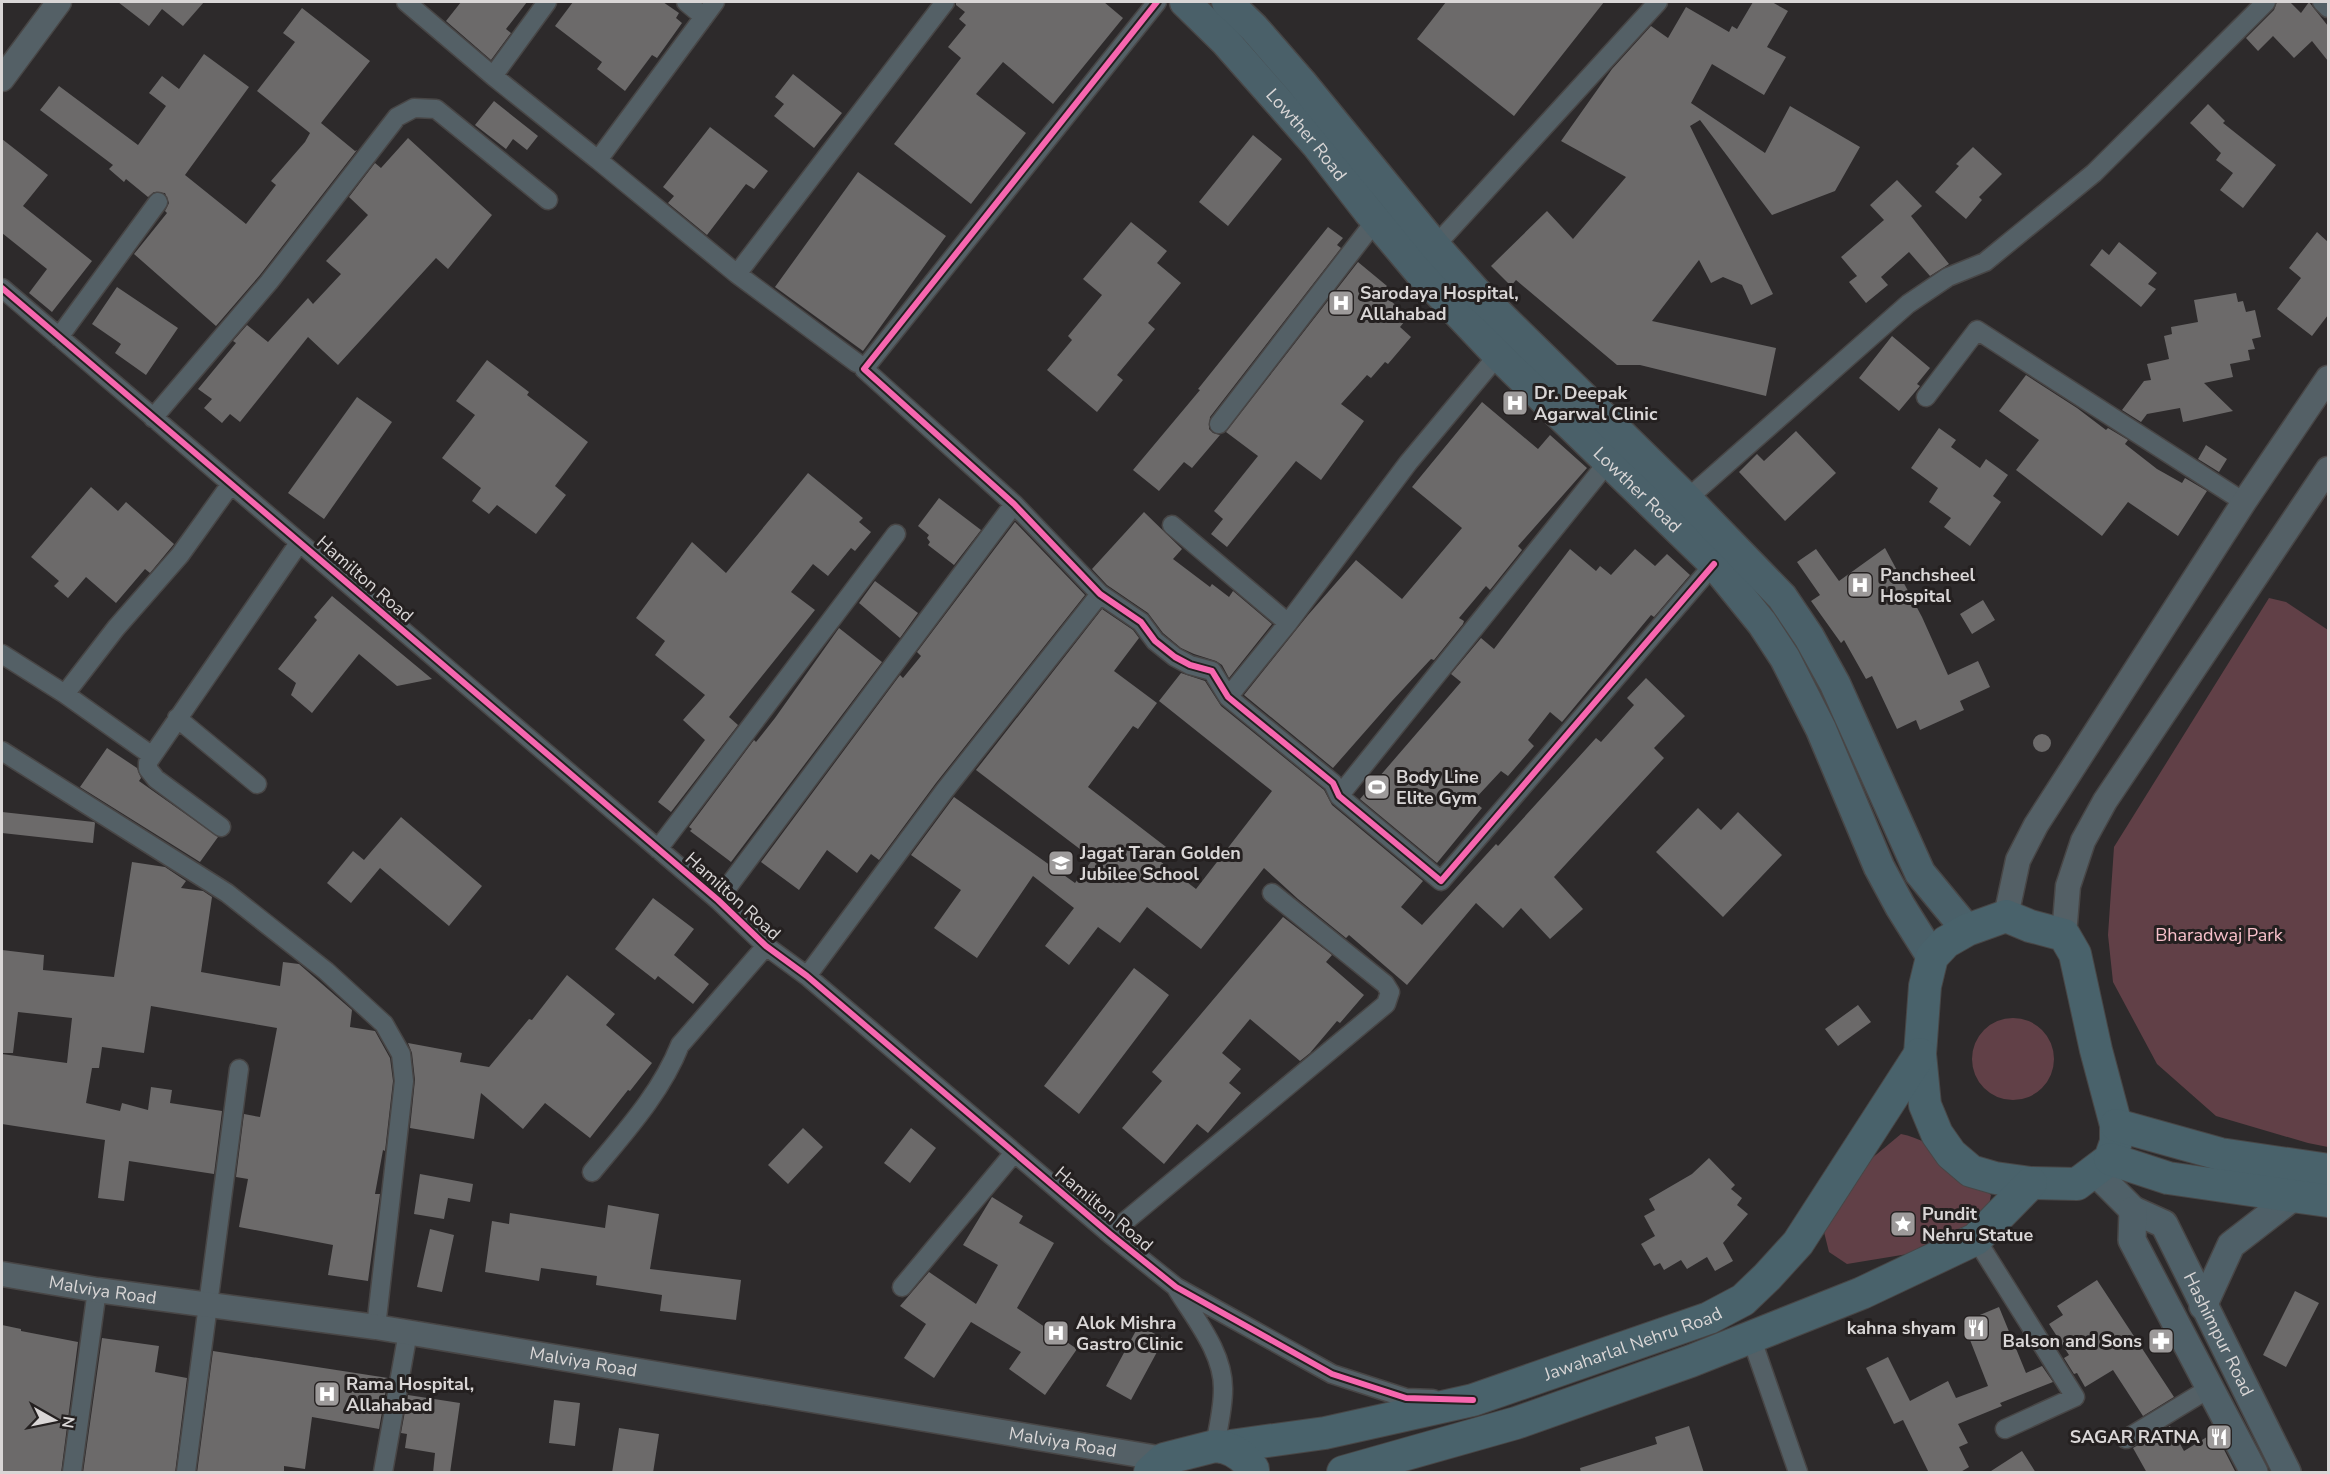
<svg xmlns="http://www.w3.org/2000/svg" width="2330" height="1474" font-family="'Nunito Sans',sans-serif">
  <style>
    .green { fill: #614047 }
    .building { fill: #6c6a6a }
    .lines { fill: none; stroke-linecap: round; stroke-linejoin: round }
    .minor-casing { stroke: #484646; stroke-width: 21 }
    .tertiary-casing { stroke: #484646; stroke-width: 27 }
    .secondary-casing { stroke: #484646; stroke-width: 30 }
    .primary-casing { stroke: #484646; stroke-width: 33 }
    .trunk-casing { stroke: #484646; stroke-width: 34 }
    .minor { stroke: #546066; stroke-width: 18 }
    .tertiary { stroke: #546066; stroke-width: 24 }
    .secondary { stroke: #4f6068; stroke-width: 27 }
    .primary { stroke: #4a6069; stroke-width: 30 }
    .trunk { stroke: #49626b; stroke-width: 32 }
    .cycleway-casing { stroke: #242020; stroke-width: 10 }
    .cycleway { stroke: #f766af; stroke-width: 6 }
    .labels { text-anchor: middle; stroke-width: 6; stroke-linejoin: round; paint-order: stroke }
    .street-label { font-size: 18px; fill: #d9d6d6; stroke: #242020 }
    .poi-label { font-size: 18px; font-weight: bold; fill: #d9d6d6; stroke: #242020; text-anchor: start }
    .park-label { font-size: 18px; fill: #f9c2cc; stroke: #242020 }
  </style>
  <rect width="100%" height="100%" fill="#2d2a2b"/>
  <path class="green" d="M2269 598 2286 602 2328 630V1147L2308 1143 2216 1116 2157 1064 2113 982 2108 935 2114 847Z
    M1972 1059a41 41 0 1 1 82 0a41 41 0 1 1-82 0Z
    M1901 1134C1937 1141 1963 1172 1991 1195L1987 1215 1932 1250 1847 1264 1829 1252 1824 1232 1865 1164Z"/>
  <path class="building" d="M118 2H204L183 26 162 9 149 26Z
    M461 2H527L506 29 511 33 491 60 446 21Z
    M573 2H663L679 13 676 18 682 23 657 58 652 55 625 91 597 69 602 62 555 26Z
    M956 2H1104L1123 18 1053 104 1003 62 976 94 1026 133 971 204 894 144 961 58 948 47 966 25 959 19 965 12 956 5Z
    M1446 2H1604L1514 116 1417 39Z
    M1753 2H1772L1788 11 1767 47 1786 57 1764 95 1712 64 1691 103 1765 153 1790 106 1860 147 1835 191 1772 215 1700 120 1690 126 1773 294 1751 305 1742 285 1723 277 1711 283 1699 260 1652 321 1776 348 1766 396 1640 365H1617L1516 280 1511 286 1491 266 1547 211 1573 239 1626 177 1561 141 1612 69 1651 26 1668 38 1686 7 1729 32 1732 26 1737 29Z
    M2277 2H2290L2301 13 2309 2 2328 26V61L2312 41 2294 58 2273 36 2258 51 2246 38 2274 10Z
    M302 8 370 61 321 123 355 151 357 150 260 275 216 326 134 254 167 213 165 211 169 203 165 193 154 192 148 197 126 179 124 182 109 169 113 165 40 110 59 86 138 145 166 106 149 93 162 76 179 89 204 54 249 87 185 175 246 224 276 185 271 181 305 142 310 133 257 91 295 42 283 33Z
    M793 74 842 113 814 148 774 116 784 104 775 97Z
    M494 101 538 136 527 150 513 139 506 149 475 125Z
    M2208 104 2225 121 2223 123 2276 165 2243 208 2220 190 2233 173 2216 160 2221 153 2190 123Z
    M710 127 768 171 754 189 746 184 707 235 668 203 674 196 663 187Z
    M1253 135 1282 159 1228 226 1199 202Z
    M408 138 492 215 448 269 436 258 338 365 308 337 240 422 230 414 222 423 204 408 212 399 198 389 236 343 233 341 247 325 268 342 308 298 313 304 341 274 326 261 368 215 349 197 375 163 381 168Z
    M2 139 48 175 23 206 92 261 52 312 29 293 47 269 2 233Z
    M1973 147 2002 174 1979 197 1982 200 1966 219 1935 192 1959 166 1956 164Z
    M858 172 946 236 863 351 775 287Z
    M1897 180 1922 206 1911 216 1949 264 1930 276 1909 252 1881 277 1888 285 1866 303 1849 282 1857 276 1841 257 1884 220 1870 205Z
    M1131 222 1167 251 1157 263 1181 283 1148 323 1155 329 1117 375 1123 380 1097 412 1047 370 1072 340 1068 336 1102 295 1083 279Z
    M1328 227 1343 238 1337 245 1341 248 1210 417 1209 429 1213 433 1220 435 1192 468 1184 462 1159 491 1133 470 1200 390 1198 389Z
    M2317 232 2328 242V315L2312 336 2277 309 2301 278 2289 268Z
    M2119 242 2157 273 2148 284 2156 289 2141 307 2090 265 2102 249 2109 255Z
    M1358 262 1387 286 1381 293 1409 316 1400 327 1411 337 1388 364 1385 362 1371 378 1367 375 1341 404 1364 421 1321 480 1296 461 1227 547 1211 534 1223 519 1214 511 1258 456 1226 432Z
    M117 287 178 328 146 375 115 353 121 344 92 324Z
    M2236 293 2238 302 2243 301 2246 312 2255 310 2261 337 2252 339 2255 349 2248 350 2250 360 2230 364 2233 377 2204 383 2233 411 2183 422 2180 408 2147 414 2141 422 2122 410 2144 381 2151 380 2147 364 2169 359 2164 336 2172 334 2171 327 2198 322 2194 300Z
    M1892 336 1930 368 1917 384 1920 386 1899 411 1859 378Z
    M487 360 529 392 527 395 588 442 555 486 566 495 536 534 497 505 489 514 472 501 481 488 442 458 475 415 456 401Z
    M2026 375 2077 408 2106 430 2108 428 2128 440 2125 444 2157 469 2182 483 2185 478 2207 491 2178 536 2128 502 2102 536 2016 470 2039 440 1999 411Z
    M357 397 392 422 324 519 288 493Z
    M1482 402 1538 449 1550 435 1587 468 1518 546 1522 550 1490 590 1486 586 1459 618 1464 621 1463 624 1434 660 1431 659 1391 702 1333 768 1244 695 1308 615 1356 560 1402 599 1462 528 1412 487Z
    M1939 428 1956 440 1951 447 1980 468 1986 459 2008 475 1993 496 2001 502 1970 546 1944 527 1951 518 1929 502 1938 488 1911 468Z
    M1796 431 1836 473 1785 521 1739 472 1757 454 1764 461Z
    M2206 445 2227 459 2219 472 2198 459Z
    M808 473 863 518 859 522 871 532 855 551 851 548 828 576 813 564 791 592 815 610 729 717 738 725 671 812 658 802 705 740 683 720 705 695 655 655 665 641 636 618 692 542 726 573Z
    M91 487 118 511 126 502 174 544 150 573 145 569 116 603 86 577 68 598 54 586 59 581 31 557Z
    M939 498 981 530 954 565 928 545 930 542 927 538 929 535 918 526Z
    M1144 512 1182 549 1173 559 1210 587 1212 584 1229 597 1233 591 1272 624 1229 678 1222 665 1216 661 1194 654 1181 648 1163 633 1148 613 1107 585 1092 569Z
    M1015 522 1085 595 936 783 879 860 871 854 857 873 827 850 799 890 761 862 900 675 903 678 921 656 917 652Z
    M1885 548 1922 617 1948 675 1978 661 1990 687 1960 701 1964 710 1920 730 1916 720 1897 729 1872 676 1866 679 1844 640 1841 643 1811 601 1820 595 1797 562 1816 549 1839 581Z
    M1570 549 1596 571 1600 566 1611 575 1635 549 1655 566 1667 554 1690 575 1654 617 1651 615 1562 722 1550 712 1528 740 1534 746 1508 776 1501 771 1473 801 1482 808 1437 863 1360 799 1461 682 1451 674 1481 638 1494 649Z
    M875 581 918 613 900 638 859 603Z
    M332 596 432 679 397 686 359 654 312 713 291 695 296 683 278 669 317 620 314 617Z
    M1983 600 1995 620 1972 634 1960 614Z
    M1102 609 1133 630 1139 638 1114 671 1157 703 1138 729 1133 726 1088 787 1170 850 1161 862 1196 889 1272 791 1159 701 1181 673 1205 681 1221 706 1324 790 1332 805 1423 881 1401 907 1422 925 1496 844 1498 846 1596 738 1601 742 1634 705 1627 698 1646 678 1685 716 1654 748 1664 758 1554 877 1583 909 1550 939 1521 908 1503 928 1476 903 1407 985 1349 935 1346 938 1298 899 1264 868 1201 949 1147 907 1120 943 1098 927 1069 965 1045 946 1074 908 1033 876 977 958 934 928 961 890 911 855 954 797 1075 883 1093 859 976 770Z
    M839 628 882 662 731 862 690 831 692 829 689 827 754 740 756 742 775 718Z
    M2033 743a9 9 0 1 1 18 0a9 9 0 1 1-18 0Z
    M107 748 137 768 141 778 139 781 218 837 200 862 80 787Z
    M1698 808 1721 830 1738 812 1782 855 1723 917 1656 852Z
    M2 812 94 822 95 823 93 843 2 833Z
    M401 817 482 886 449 926 380 868 351 903 327 883 353 851 364 860Z
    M132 862 165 867 186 881 181 888 203 891 212 897 201 972 280 986 283 962 299 964 352 1010 350 1027 375 1031 390 1058 393 1081 385 1151 383 1150 375 1194H380L368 1281 328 1275 333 1245 239 1227 248 1179 236 1177 244 1114 260 1117 277 1028 151 1006 144 1053 102 1047 99 1068H92L86 1103 120 1111 122 1103 148 1110 151 1087 172 1090 170 1103 222 1111 214 1174 129 1161 124 1201 98 1198 105 1140 2 1124V1054L67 1063 72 1018 18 1012 13 1053H2V950L44 955 43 970 114 977Z
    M653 898 694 929 674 955 709 984 693 1004 658 976 655 980 615 949Z
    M1283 917 1332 955 1326 962 1364 995 1340 1023 1337 1021 1310 1053 1300 1061 1250 1019 1222 1053 1241 1069 1229 1083 1241 1093 1208 1133 1197 1124 1164 1164 1122 1128 1162 1081 1152 1072Z
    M1134 968 1169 995 1079 1114 1044 1086Z
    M567 975 615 1014 606 1025 652 1063 630 1091 628 1090 590 1138 545 1103 523 1129 481 1093 474 1139 410 1128 415 1080 412 1053 408 1043 462 1053 460 1062 489 1067 529 1019 532 1020Z
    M1858 1005 1871 1022 1838 1046 1825 1029Z
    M803 1128 823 1147 788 1184 768 1165Z
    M911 1128 936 1148 910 1183 884 1163Z
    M1709 1158 1735 1185 1731 1189 1742 1198 1737 1205 1748 1214 1723 1243 1733 1261 1715 1271 1707 1257 1687 1269 1681 1260 1664 1270 1660 1263 1654 1266 1641 1244 1655 1236 1644 1216 1655 1210 1649 1199 1692 1174Z
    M420 1174 473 1184 470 1202 448 1198 444 1219 414 1214Z
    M992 1197 1023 1216 1019 1223 1054 1243 1017 1308 1077 1349 1045 1395 1009 1369 1021 1352 971 1322 934 1378 904 1358 926 1324 900 1306 929 1272 976 1304 998 1265 963 1245Z
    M608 1205 659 1214 650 1269 741 1280 736 1320 660 1311 662 1295 596 1285 597 1276 541 1268 539 1281 485 1272 492 1221 509 1224 510 1213 605 1228Z
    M430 1229 454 1235 442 1292 417 1287Z
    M2097 1280 2174 1397 2143 1416 2113 1370 2085 1387 2077 1373 2074 1374 2064 1358 2069 1355 2049 1324 2063 1315 2057 1306Z
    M2295 1291 2319 1303 2286 1367 2263 1355Z
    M1999 1307 2026 1373 2042 1366 2053 1382 2000 1403 2002 1406 1958 1424 1968 1443 1959 1447 1969 1467 1959 1473H1929L1903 1420 1894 1424 1866 1368 1888 1357 1910 1401 1948 1381 1956 1398 1988 1386 1963 1322Z
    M2 1325 21 1329V1331L78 1342 61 1473H2Z
    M1139 1325 1164 1339 1131 1400 1106 1386Z
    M102 1338 159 1346 155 1372 187 1378 175 1473H83Z
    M213 1351 388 1378 379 1429 312 1417 305 1469 284 1466V1473H197Z
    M408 1395 460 1403 450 1473H433L435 1453 405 1448 407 1434 401 1433Z
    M554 1400 580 1403 575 1446 549 1443Z
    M1689 1426 1704 1473H1581L1580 1468 1657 1444 1655 1437Z
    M2170 1426 2184 1451 2215 1432 2236 1473H2147L2133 1448Z
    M619 1428 659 1434 653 1473H612Z
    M2022 1451 2036 1473H1988Z"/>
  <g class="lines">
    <defs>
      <path id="minor" d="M406 2 493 76
        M547 2 493 76 598 160
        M686 2 704 17
        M715 2 598 160 737 274
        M1157 2 864 369 1014 504 1100 594 1141 622 1155 641 1175 657 1190 665 1212 671 1228 697 1333 783 1339 796 1441 881 1714 564
        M2322 2 2328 8
        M1435 246 1658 2
        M2 288 718 900 766 946 807 976 1110 1234 1176 1287 1332 1374 1406 1398 1433 1399
        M59 337 158 202
        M857 363 737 274 945 2
        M1926 397 1977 330 2244 502
        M153 418 269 282 397 117 414 108 436 109 548 200
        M1219 424 1376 220
        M1687 499 1908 304 1948 277 1985 262 2094 173 2266 2
        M1172 525 1288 623
        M2 654 65 694
        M1228 697 1288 623 1408 463 1498 355
        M177 718 257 784
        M2 751 227 893 326 971 384 1024 401 1054 404 1081 376 1327
        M151 755 65 694 116 628 180 555 231 484
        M1339 796 1608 462
        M221 827 156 779 148 769V762L299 543
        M658 849 896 534
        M718 900 1014 504
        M807 976 945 790 1100 594
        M592 1172C625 1132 661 1093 680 1045L766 946
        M1110 1234 1386 1004 1390 992 1385 984 1272 893
        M1976 1239 2075 1397 2005 1429
        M902 1287 1014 1153
        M1177 1289C1195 1319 1224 1353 1223 1390 1223 1409 1218 1428 1215 1446
        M1751 1337 1798 1472
        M2126 1439 2210 1388
        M72 1472 97 1290
        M186 1472 239 1069
        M383 1472 408 1332"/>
      <g id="tertiary">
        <path d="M2 79 59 2"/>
        <path d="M2006 916 2018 860 2036 825 2244 502 2328 378"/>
        <path d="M2064 935 2068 886 2083 841 2105 801 2328 469"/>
        <path id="s1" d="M2 1274 97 1290 376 1327 1164 1459"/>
      </g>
      <g id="secondary">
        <path id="s2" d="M2094 1171 2133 1210 2164 1224 2287 1472"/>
        <path d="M2133 1210 2132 1240 2254 1472"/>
        <path d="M2203 1306 2231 1245 2293 1197"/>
      </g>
      <g id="primary">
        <path id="s3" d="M1185 2 1226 42 1316 144 1368 211 1422 275 1498 355 1714 564 1762 623 1785 658 1821 729 1879 867 1900 906 1932 957"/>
        <path d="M1227 2 1254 28 1301 82 1435 246 1476 292 1687 499 1782 597 1809 637 1835 684 1920 873 1967 930"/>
      </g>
      <g id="trunk">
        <path d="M2006 916 2030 926 2064 935 2075 954 2096 1050 2116 1125V1142L2110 1159 2077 1184 2031 1183 1995 1178 1971 1171 1951 1154 1937 1134 1925 1105 1920 1054 1925 986 1932 957 1946 942 1967 930Z"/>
        <path d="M2116 1125 2220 1154 2328 1170"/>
        <path d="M2110 1159 2168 1178 2328 1201"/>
        <path id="s4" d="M1223 1447 1325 1433 1473 1400 1709 1318 1743 1300 1767 1277 1798 1243 1920 1054"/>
        <path d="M1150 1472 1164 1459 1215 1446C1232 1447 1244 1456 1253 1469V1472"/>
        <path d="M1343 1472 1516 1423 1691 1361 1862 1293 1976 1239 2031 1183"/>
      </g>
    </defs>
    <use href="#minor" class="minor-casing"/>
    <use href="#tertiary" class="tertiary-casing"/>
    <use href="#secondary" class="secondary-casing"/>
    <use href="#primary" class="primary-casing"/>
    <use href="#trunk" class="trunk-casing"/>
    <use href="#minor" class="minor"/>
    <use href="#tertiary" class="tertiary"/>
    <use href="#secondary" class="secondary"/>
    <use href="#primary" class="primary"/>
    <use href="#trunk" class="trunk"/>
    <defs>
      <path id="cycleway" d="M1157 2 864 369 1014 504 1100 594 1141 622 1155 641 1175 657 1190 665 1212 671 1228 697 1333 783 1339 796 1441 881 1714 564
        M2 288 718 900 766 946 807 976 1110 1234 1176 1287 1332 1374 1406 1398 1473 1400"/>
    </defs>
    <use href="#cycleway" class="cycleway-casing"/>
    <use href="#cycleway" class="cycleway"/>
  </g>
  <defs>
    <symbol id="hospital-square" viewBox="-11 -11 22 22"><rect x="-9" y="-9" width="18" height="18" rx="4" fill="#9d9a9a" stroke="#242020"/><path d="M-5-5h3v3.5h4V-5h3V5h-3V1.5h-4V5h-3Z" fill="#fff"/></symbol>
    <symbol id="stadium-square" viewBox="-11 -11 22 22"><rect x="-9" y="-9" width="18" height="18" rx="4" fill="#9d9a9a" stroke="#242020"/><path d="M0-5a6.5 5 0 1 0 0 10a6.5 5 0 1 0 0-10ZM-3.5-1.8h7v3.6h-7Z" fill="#fff"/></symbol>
    <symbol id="school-square" viewBox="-11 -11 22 22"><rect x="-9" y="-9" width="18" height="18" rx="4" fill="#9d9a9a" stroke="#242020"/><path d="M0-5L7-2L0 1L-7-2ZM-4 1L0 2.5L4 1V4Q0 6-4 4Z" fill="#fff"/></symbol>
    <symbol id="sight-square" viewBox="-11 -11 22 22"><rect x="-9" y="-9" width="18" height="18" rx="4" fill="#9d9a9a" stroke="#242020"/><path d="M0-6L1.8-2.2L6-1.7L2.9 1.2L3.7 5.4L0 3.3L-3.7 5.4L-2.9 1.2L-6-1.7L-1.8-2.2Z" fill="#fff"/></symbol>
    <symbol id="restaurant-square" viewBox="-11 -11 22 22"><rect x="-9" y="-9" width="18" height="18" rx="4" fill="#9d9a9a" stroke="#242020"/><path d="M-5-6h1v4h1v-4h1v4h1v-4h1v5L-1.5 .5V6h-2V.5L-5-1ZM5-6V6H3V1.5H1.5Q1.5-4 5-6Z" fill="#fff"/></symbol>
    <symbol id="pharmacy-square" viewBox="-11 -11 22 22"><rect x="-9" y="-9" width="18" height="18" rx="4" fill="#9d9a9a" stroke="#242020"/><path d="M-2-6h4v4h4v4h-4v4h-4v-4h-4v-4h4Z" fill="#fff"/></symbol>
  </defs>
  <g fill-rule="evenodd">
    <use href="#hospital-square" x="1326" y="288" width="30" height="30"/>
    <use href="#hospital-square" x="1500" y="388" width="30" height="30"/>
    <use href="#hospital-square" x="1845" y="570" width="30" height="30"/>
    <use href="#stadium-square" x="1362" y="772" width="30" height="30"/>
    <use href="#school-square" x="1046" y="848" width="30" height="30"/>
    <use href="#sight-square" x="1888" y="1209" width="30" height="30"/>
    <use href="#restaurant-square" x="1961" y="1313" width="30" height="30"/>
    <use href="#hospital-square" x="1041" y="1318" width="30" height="30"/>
    <use href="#pharmacy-square" x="2146" y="1326" width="30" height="30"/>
    <use href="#hospital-square" x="312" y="1379" width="30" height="30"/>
    <use href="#restaurant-square" x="2204" y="1422" width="30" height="30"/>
  </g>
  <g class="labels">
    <g class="street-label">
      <text dy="6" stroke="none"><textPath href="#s3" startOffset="180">Lowther Road</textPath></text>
      <text dy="6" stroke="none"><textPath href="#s3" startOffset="666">Lowther Road</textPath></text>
      <text transform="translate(365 579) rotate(41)" y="6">Hamilton Road</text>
      <text transform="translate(733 896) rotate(42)" y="6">Hamilton Road</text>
      <text transform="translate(1104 1209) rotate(40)" y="6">Hamilton Road</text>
      <text dy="6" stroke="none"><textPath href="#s1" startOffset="102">Malviya Road</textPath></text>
      <text dy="6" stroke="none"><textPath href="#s2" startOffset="212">Hashimpur Road</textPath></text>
      <text dy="6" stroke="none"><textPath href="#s4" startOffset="424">Jawaharlal Nehru Road</textPath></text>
      <text dy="6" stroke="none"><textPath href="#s1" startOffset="588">Malviya Road</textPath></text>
      <text dy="6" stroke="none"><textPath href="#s1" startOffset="1074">Malviya Road</textPath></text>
    </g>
    <g class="poi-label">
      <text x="1360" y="299">Sarodaya Hospital,<tspan x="1360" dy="21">Allahabad</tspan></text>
      <text x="1534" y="399">Dr. Deepak<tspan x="1534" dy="21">Agarwal Clinic</tspan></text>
      <text x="1880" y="581">Panchsheel<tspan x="1880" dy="21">Hospital</tspan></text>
      <text x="1396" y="783">Body Line<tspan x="1396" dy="21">Elite Gym</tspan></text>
      <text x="1080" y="859">Jagat Taran Golden<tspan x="1080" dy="21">Jubilee School</tspan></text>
      <text x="1922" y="1220">Pundit<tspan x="1922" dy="21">Nehru Statue</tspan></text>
      <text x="1076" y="1329">Alok Mishra<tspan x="1076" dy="21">Gastro Clinic</tspan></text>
      <text x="1956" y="1334" text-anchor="end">kahna shyam</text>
      <text x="2142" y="1347" text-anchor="end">Balson and Sons</text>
      <text x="346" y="1390">Rama Hospital,<tspan x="346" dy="21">Allahabad</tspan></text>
      <text x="2200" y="1443" text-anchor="end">SAGAR RATNA</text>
    </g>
    <g class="park-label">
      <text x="2219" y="941">Bharadwaj Park</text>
    </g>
  </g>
  <rect width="2330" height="1474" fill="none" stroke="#d9d6d6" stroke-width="6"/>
  <g transform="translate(54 1420) rotate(99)" stroke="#242020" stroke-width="4.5" paint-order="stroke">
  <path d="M0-4.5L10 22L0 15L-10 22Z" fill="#d9d6d6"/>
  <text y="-9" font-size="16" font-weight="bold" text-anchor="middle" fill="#d9d6d6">N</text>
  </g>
</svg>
